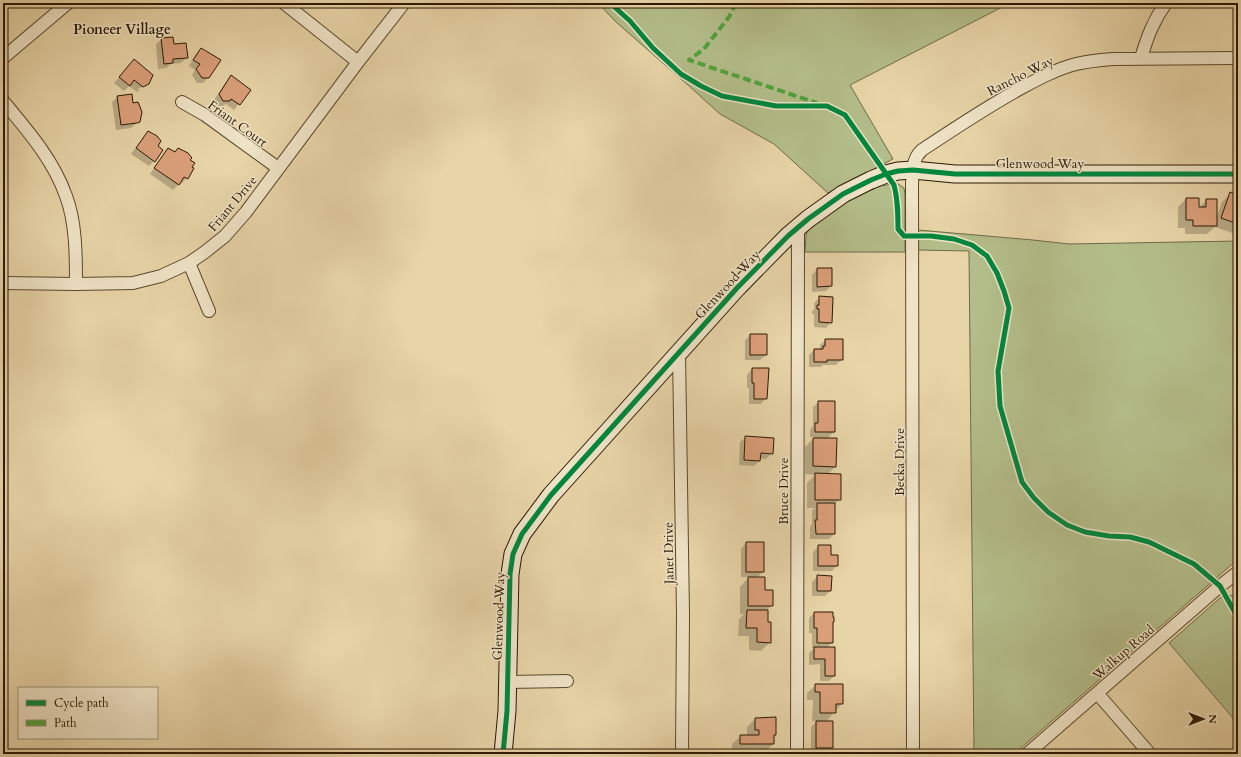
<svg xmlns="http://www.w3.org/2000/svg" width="1241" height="757" font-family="Cardo,serif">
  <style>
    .green { fill: #b3bd89; stroke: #706b46 }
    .shadow { fill: #0003 }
    .building { fill: #dba07a; stroke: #2c1902 }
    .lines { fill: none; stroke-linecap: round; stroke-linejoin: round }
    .street-casing { stroke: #5b482b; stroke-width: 14 }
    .secondary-casing { stroke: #2c1902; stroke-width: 19 }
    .street { stroke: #efe3c6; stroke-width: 12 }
    .secondary { stroke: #efe3c6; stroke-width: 17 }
    .quiet { stroke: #51a13d; stroke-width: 4; stroke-dasharray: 8 4; stroke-linecap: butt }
    .cycleway-casing { stroke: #efe3c6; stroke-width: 8 }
    .cycleway { stroke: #00873e; stroke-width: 5 }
    .labels { text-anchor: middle; stroke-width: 3; stroke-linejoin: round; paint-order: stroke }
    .street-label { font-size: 13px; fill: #2c1902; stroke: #efe3c6 }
    .neighbourhood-label { font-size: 14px; font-weight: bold; fill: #2c1902; stroke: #efe3c6 }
  </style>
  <rect width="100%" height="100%" fill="#e7d4a7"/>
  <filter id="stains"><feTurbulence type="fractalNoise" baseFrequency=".005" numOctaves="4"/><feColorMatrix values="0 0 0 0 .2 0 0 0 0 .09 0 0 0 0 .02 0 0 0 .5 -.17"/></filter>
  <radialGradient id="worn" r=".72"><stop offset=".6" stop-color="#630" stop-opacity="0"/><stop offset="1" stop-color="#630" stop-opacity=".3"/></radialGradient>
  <path class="green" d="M598 3H1010L850 85 893 159 828 193 774 144 720 114 688 85 616 22Z
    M897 183 904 188 905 195V252H805L806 235 809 225 851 197 881 186Z
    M918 230 1033 240 1069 244 1238 241V559L1014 754H974L969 251 918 250Z
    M1229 595 1236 597 1238 600V724L1169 643 1220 598Z"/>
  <path class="shadow" d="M162 39 173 45 187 57 181 63 171 64 166 68 158 69 156 44Z
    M201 49 209 77 203 83H197L192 75 195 70 189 66 196 54Z
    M134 60 148 83 146 86V85L138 89 139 91 144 88 137 92 129 86 124 91 114 83Z
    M232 76 250 90 234 110 226 104 223 106H218L214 100 226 82Z
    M118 97 139 121 131 128 116 130 112 102Z
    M148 132 154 161 149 166 131 154 143 138Z
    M168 149 189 161 191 167 193 169 187 178 181 184 180 183 173 190 150 174 163 155Z
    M1231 193 1238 196V235L1215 227 1207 234H1185V228H1178V207L1186 199 1198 209 1206 200 1216 219 1222 202Z
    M817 269 831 286 826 291 812 292V275Z
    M820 297 831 322 826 328 814 327V314H812V311L814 310V303Z
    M750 335 766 355 760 360H745V340Z
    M826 340 842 359 836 365H823L821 367H809V355L814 350H820V345Z
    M752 369 766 398 761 404H749V388H747V375Z
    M819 402 834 432 826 439 835 467 827 475 840 499 834 505V534L829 539H810V527L812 524V510L815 508H807V483L815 475 805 474V447L815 437H810V430L813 426V407Z
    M746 437 772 453 766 459 759 458V461L754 466 739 465 740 442Z
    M746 543 763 572 756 578 772 605 767 610V623L770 642 761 651 749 650V636H738L739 619 744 614H740V587L749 577H741V549Z
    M819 546 837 565 832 571H813V552Z
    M818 576 830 591 825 596H812V582Z
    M814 613 832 643 826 648 834 676 829 681H820V664L809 665V653L814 648H812V633H809V618Z
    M816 685 842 703 826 722 832 747 827 753H811V727L817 721H812L813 700H807V693Z
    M755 719 775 735 773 737V744L763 754H771H757L759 752H732V744L741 736H747V727Z"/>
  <path class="building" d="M173 37 174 44 186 43 188 58 173 59V63L164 64 161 38Z
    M201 48 221 60 209 78H202L196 69 200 64 193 60Z
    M134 59 153 75 149 84 143 87 134 80 130 86 119 77Z
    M231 75 251 90 240 105 231 99 230 101H223L219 94Z
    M132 94 133 103 138 102 142 112 140 122 137 123 121 125 117 96Z
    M148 131 157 136 161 141 158 146 163 150 155 162 136 148Z
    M168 148 175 152 178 148 188 153 192 158 190 160 195 163 192 167 194 168 188 179 184 177 179 185 154 168Z
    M1230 192 1238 195V224L1221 218Z
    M1186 198H1199V207H1206V199H1217V226H1193V220H1186Z
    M817 268H832V286L817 287Z
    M819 296 833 297 832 323 819 322V309H817V305H819Z
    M750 334H767V355H750Z
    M825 339H843V360H827V362H814V349H823V346H825Z
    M752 368H769L767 399H754V383H752Z
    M818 401H835V432H815V423H818Z
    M745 436 774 438 773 454 761 453 760 461 744 460Z
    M813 438H837L836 467 813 466Z
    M815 473 841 474V500H815Z
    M817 503H835V534H816L815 520H817Z
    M746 542H764V572H746Z
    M818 545H831V555H838V566H818Z
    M817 575 832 576 831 591H817Z
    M748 577H765V590H773V606H748Z
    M747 610H768V622H771V643L757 642V628H746Z
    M814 612H833V617H834V622H833V643H817V628H814Z
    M814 647H835V676H825V659H814Z
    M815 684H843V704H836V713H820V692H815Z
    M776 717V735H774V744H740V735H759V730H755V718Z
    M816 721H833V748H816Z
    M757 753H772V754H757Z"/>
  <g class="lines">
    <defs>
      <path id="street" d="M284 3 358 62
        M3 58 68 3
        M1141 58C1147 38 1153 21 1166 3
        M3 101C27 130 53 159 66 196 76 222 76 256 76 284
        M182 102 205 115 278 168
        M189 263 209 311
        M3 283 76 284 133 283 161 276 189 263 205 252 225 236 246 212 358 62 404 3
        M679 352 683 615 682 754
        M507 682 567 681
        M1097 693 1150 754
        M797 754 798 228
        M913 754 912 184C913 171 912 159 922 150 955 128 988 106 1023 87 1040 78 1057 69 1076 64 1088 61 1100 60 1113 59L1238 58
        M1027 754 1220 586 1238 572"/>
      <path id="secondary" d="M503 754 507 711 510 574 513 554 522 534 551 495 737 288 788 236 808 219 843 194 871 180 886 174 898 171 913 170 955 174H1238"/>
    </defs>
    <use href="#street" class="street-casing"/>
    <use href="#secondary" class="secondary-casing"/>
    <use href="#street" class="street"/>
    <use href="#secondary" class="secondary"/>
    <path class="quiet" d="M736 3 729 17 704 49 689 60 817 103"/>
    <defs>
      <path id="cycleway" d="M610 3 630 21 653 48 681 74 701 86 722 96 776 106H827L845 115 894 185C898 200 898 214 898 229L904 236H931L954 239 972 245 987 256 997 273 1004 291 1009 308 998 371 1000 406 1022 482 1034 498 1048 512 1067 525 1085 532 1109 536 1130 537 1149 542 1194 564 1220 586 1238 618
        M503 754 507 711 510 574 513 554 522 534 551 495 737 288 788 236 808 219 843 194 871 180 886 174 898 171 913 170 955 174H1238"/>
    </defs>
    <use href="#cycleway" class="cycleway-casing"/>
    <use href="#cycleway" class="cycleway"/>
  </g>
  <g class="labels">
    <g class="street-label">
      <text transform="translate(1020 75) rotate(-27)" y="5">Rancho Way</text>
      <text transform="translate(238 123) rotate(36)" y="5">Friant Court</text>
      <text x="1040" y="168">Glenwood Way</text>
      <text transform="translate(232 203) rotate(-50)" y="5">Friant Drive</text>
      <text transform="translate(727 284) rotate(-47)" y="5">Glenwood Way</text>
      <text transform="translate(899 462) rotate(-90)" y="5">Becka Drive</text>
      <text transform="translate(783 491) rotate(-90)" y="5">Bruce Drive</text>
      <text transform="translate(668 553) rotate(-91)" y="5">Janet Drive</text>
      <text transform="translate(498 616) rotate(-88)" y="5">Glenwood Way</text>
      <text transform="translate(1123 652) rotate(-41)" y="5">Walkup Road</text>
    </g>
    <g class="neighbourhood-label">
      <text x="122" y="34">Pioneer Village</text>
    </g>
  </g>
  <rect width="1241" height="757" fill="none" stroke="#e7d4a7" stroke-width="16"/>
  <rect x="4" y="4" width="1233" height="749" fill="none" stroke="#2c1902" stroke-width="2"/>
  <rect x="8" y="8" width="1225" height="741" fill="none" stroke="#2c1902"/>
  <rect x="18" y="687" width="140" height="52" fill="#efe3c6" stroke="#a19278"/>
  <rect x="26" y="700" width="20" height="6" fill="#00873e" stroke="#a19278"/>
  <text x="54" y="707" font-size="12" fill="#2c1902">Cycle path</text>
  <rect x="26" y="720" width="20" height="6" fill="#51a13d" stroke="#a19278"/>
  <text x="54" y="727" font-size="12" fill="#2c1902">Path</text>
  <g transform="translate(1203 719) rotate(90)" stroke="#efe3c6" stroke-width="3" paint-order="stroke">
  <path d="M0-3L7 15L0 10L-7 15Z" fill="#2c1902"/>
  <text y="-6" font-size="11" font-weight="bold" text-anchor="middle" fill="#2c1902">N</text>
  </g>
  <rect width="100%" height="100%" filter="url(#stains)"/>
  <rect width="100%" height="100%" fill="url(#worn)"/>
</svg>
